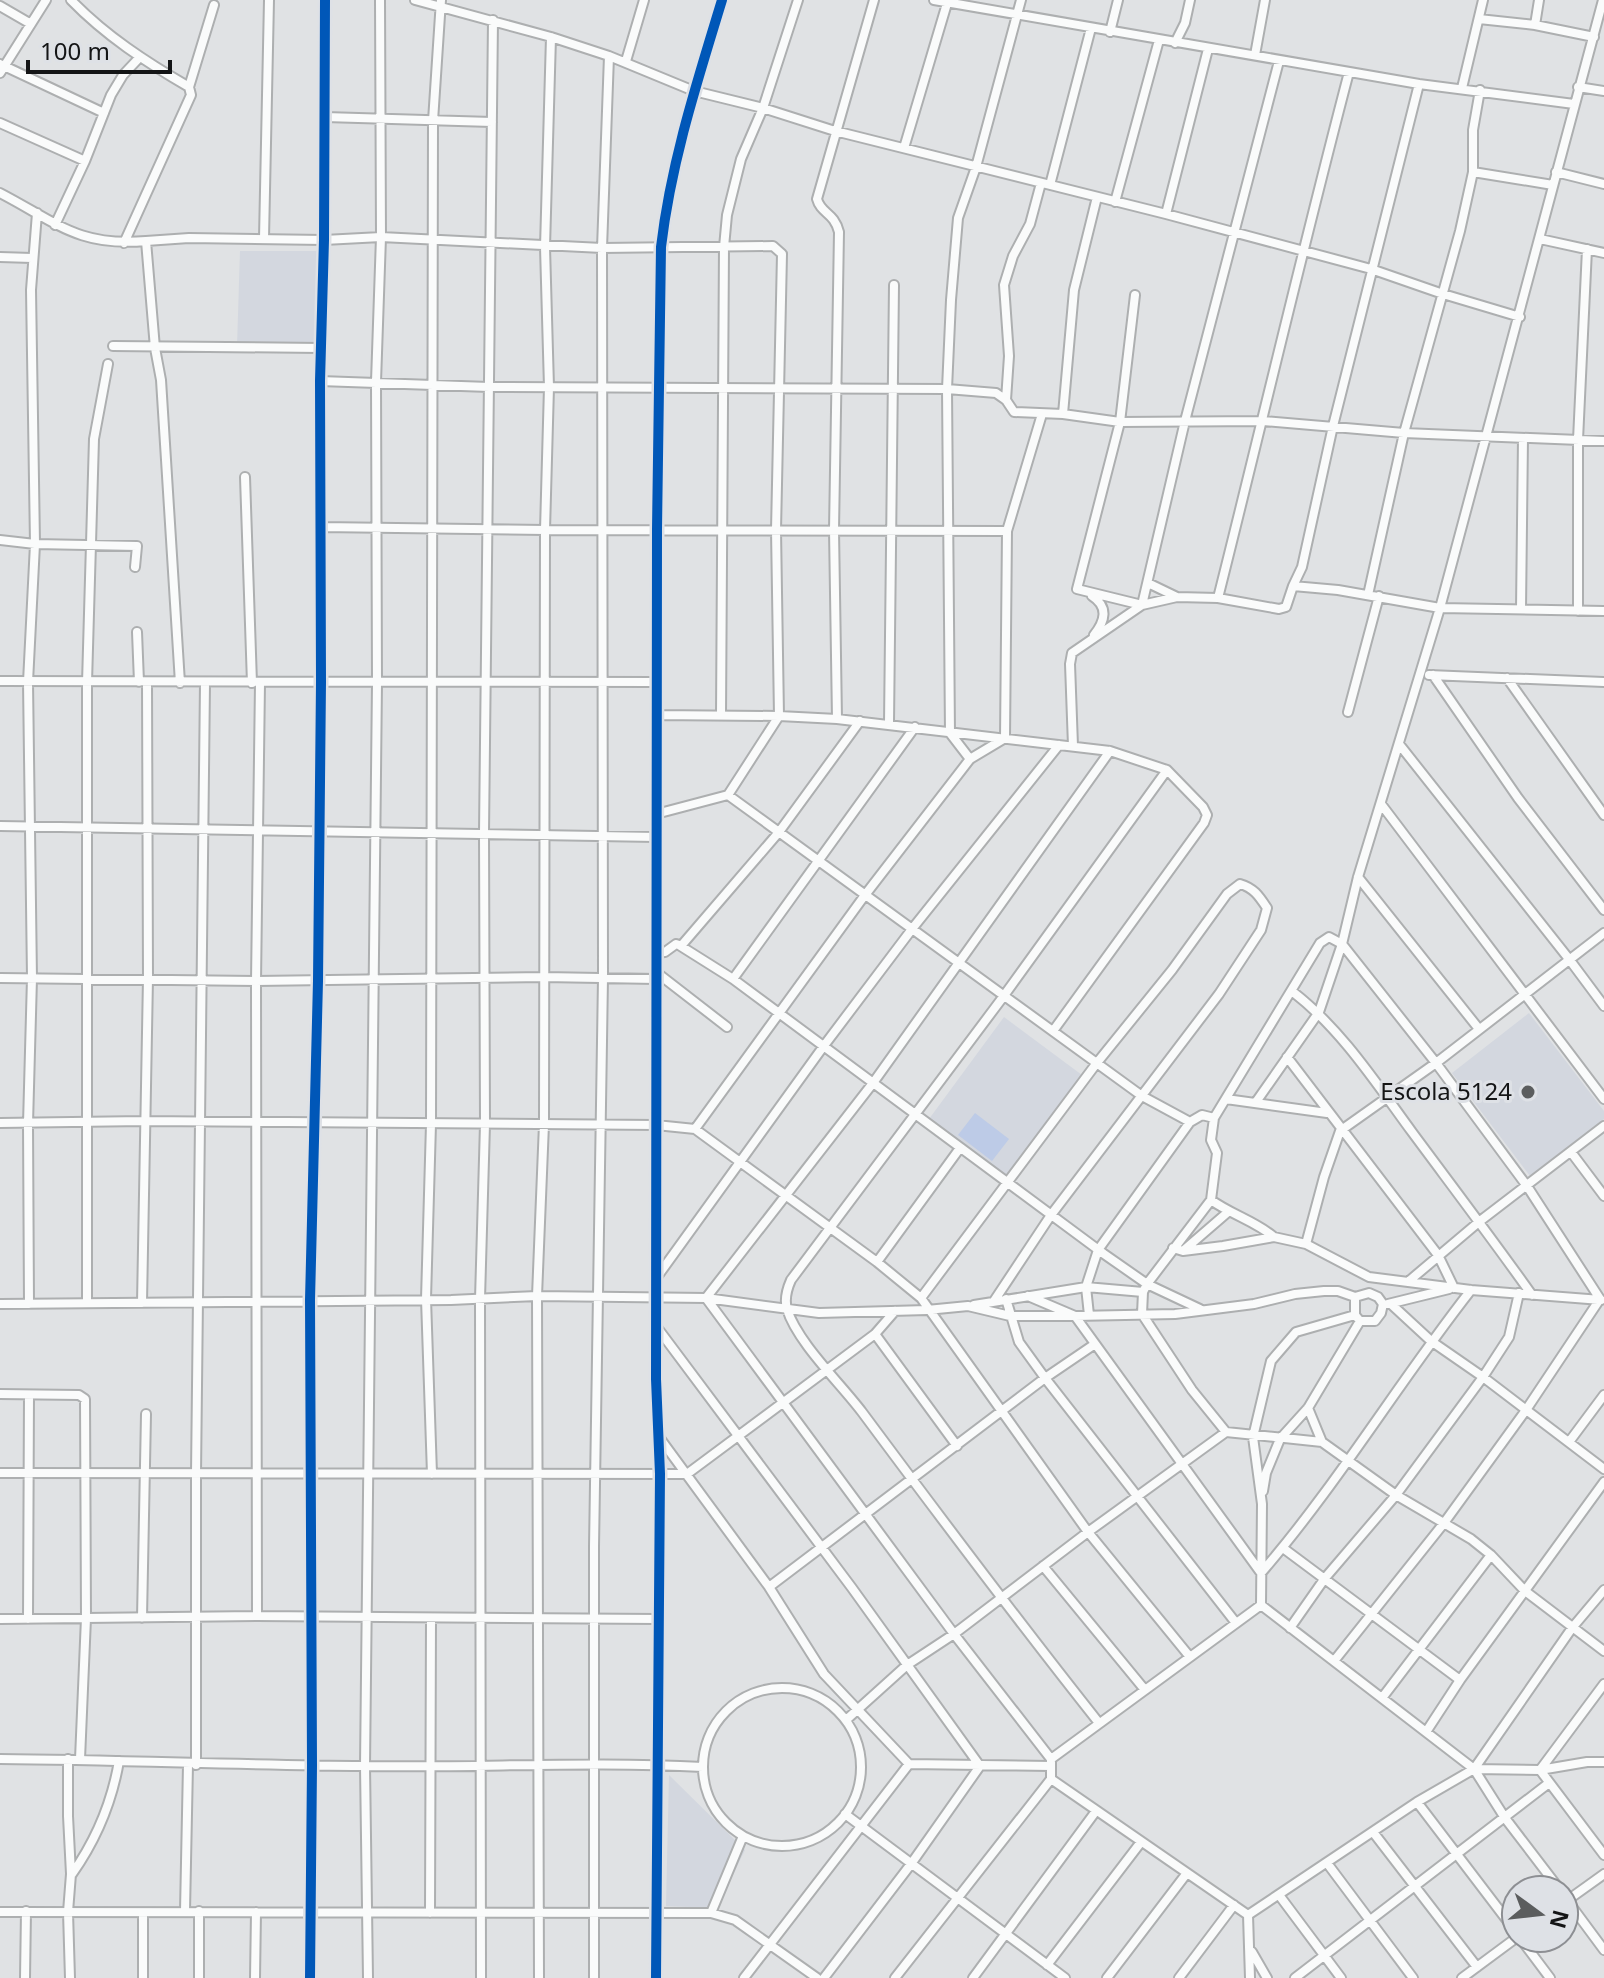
<svg xmlns="http://www.w3.org/2000/svg" width="1604" height="1978" font-family="'Noto Sans',sans-serif">
  <style>
    .built { fill: #d3d7df }
    .green { fill: #bdcbe7 }
    .lines { fill: none; stroke-linecap: round; stroke-linejoin: round }
    .minor-casing { stroke: #adafb0; stroke-width: 12 }
    .minor { stroke: #fafbfb; stroke-width: 8 }
    .cycleway-casing { stroke: #dee1e6; stroke-width: 15 }
    .cycleway { stroke: #0057b8; stroke-width: 10 }
    .poi-dot { fill: #5b5d5e; stroke: #dee1e6; stroke-width: 3 }
    .labels { text-anchor: middle; stroke-width: 6; stroke-linejoin: round; paint-order: stroke }
    .poi-label { font-size: 24px; fill: #141516; stroke: #dee1e6; text-anchor: end }
  </style>
  <rect width="100%" height="100%" fill="#e0e2e4"/>
  <path class="built" d="M240 251H318L316 346H237Z
    M1529 1013 1604 1111V1119L1530 1176 1452 1073Z
    M1004 1017 1082 1075 1007 1177 929 1119Z
    M669 1775 745 1850 717 1908 666 1906Z"/>
  <path class="green" d="M975 1113 1009 1139 992 1161 958 1135Z"/>
  <g class="lines">
    <defs>
      <path id="minor" d="M71 0C106 36 146 62 189 87L191 95 124 243
        M415 0 551 37 609 56 694 91 763 108 835 131 1166 214 1371 269 1443 294 1520 317
        M934 0 1419 84 1574 104
        M0 6 31 24
        M1479 19 1535 25 1594 37
        M1535 25 1539 0
        M1110 32 1118 0
        M1175 43 1185 23 1190 0
        M1255 55 1265 0
        M626 61 644 0
        M0 64 104 113
        M0 73 46 0
        M189 87 214 5
        M1578 87 1604 91
        M1462 88 1483 0
        M325 117 492 122
        M0 123 85 161
        M904 148 948 0
        M1473 172 1553 185
        M1556 172 1604 184
        M1050 185 1091 28
        M0 193C56 222 78 247 146 241
        M1115 202 1159 40
        M1166 214 1208 49
        M55 225 85 161 111 95 123 75 139 58
        M264 238 269 0
        M1540 239 1604 253
        M0 257 32 258
        M113 346 321 348
        M320 381 489 387 947 389 996 393 1006 400 1014 412 1063 414 1120 422 1263 421 1404 433 1604 441
        M1006 400 1009 356 1004 285 1013 256 1030 224 1041 183
        M1063 414 1074 290 1097 197
        M245 477 252 683
        M321 527 545 530 1007 531 1042 414
        M0 540 35 544 137 546 135 567
        M1148 583 1177 597
        M1293 586 1302 567 1333 426 1419 84
        M1077 589 1142 605 1185 421 1279 61
        M1077 589 1120 422 1135 295
        M1368 595 1404 433 1460 231 1473 172V130L1480 90
        M1092 596C1109 607 1105 621 1094 635
        M1218 598C1262 423 1303 247 1349 72
        M1521 609 1523 438
        M1578 611V440L1587 249
        M137 632 139 682
        M1429 675 1604 682
        M1433 675 1518 798 1604 910
        M1507 678 1604 815
        M0 681 658 682
        M180 683 161 380 155 348 146 241 189 238 324 240 381 237 602 248 773 246 782 254 776 530 779 716 728 795
        M1348 712 1379 596
        M656 715 779 716 837 719 1110 751 1167 770 1203 807 1207 815 1204 823 1053 1031
        M721 715 724 247 727 215 741 159 763 108 798 0
        M837 719 834 530 839 232C834 212 821 214 817 199L874 0
        M889 724 894 285
        M1399 744 1569 959 1604 1006
        M1073 746 1070 664 1072 653 1142 605 1177 597 1218 598 1279 609 1286 607 1293 586 1338 590 1440 608 1604 611
        M970 759 950 733 947 389 951 300 958 218 976 167 1021 0
        M1381 804 1604 1099
        M656 814 728 795 1142 1096 1190 1122 1202 1115 1214 1118 1211 1140 1217 1153 1211 1200 1147 1284 1143 1292 1142 1314 1192 1390 1226 1432 1322 1442
        M0 826 656 837
        M1358 877 1479 1029
        M681 946 779 832 860 721
        M656 953 665 952 676 944 679 945 733 979 1104 1254 1147 1284 1200 1309
        M656 972 727 1027
        M0 978 256 981 544 977 656 979
        M733 979 915 727
        M1293 992C1341 1029 1376 1083 1412 1132 1452 1186 1493 1240 1532 1295
        M1287 1057 1438 1255 1454 1288
        M1226 1099 1327 1113
        M1256 1102 1319 1012 1342 944 1358 877 1440 608 1603 0
        M1214 1118 1320 943 1329 937 1342 944 1436 1063 1527 1186 1600 1299 1526 1410 1444 1523 1334 1661
        M0 1123 144 1121 656 1125 695 1129 865 895 970 759 1005 738 1007 531
        M695 1129 877 1262 921 1298
        M1571 1152 1604 1196
        M1211 1200C1232 1215 1255 1221 1274 1237
        M1306 1244 1324 1177 1340 1131 1436 1063 1604 933
        M1173 1248 1183 1251 1223 1246 1274 1237 1306 1244 1369 1277 1471 1290 1601 1300
        M1184 1250 1228 1212
        M877 1262 960 1148
        M657 1277 823 1047 912 929 1059 745
        M1409 1281 1480 1221 1604 1126
        M1028 1296 1075 1316 1261 1573C1338 1484 1398 1383 1471 1290
        M1006 1299 1019 1342 1045 1378 1236 1623
        M994 1301 1051 1215 1219 994 1261 930 1267 908C1259 896 1254 888 1240 884L1227 894 1172 970 1096 1064 921 1298 1088 1532 1190 1657
        M87 1303V683L94 439 108 364
        M142 1303 148 978 147 682
        M0 1304 451 1300 537 1296 706 1298 819 1313 927 1310 968 1306 1010 1316H1075L1175 1314 1254 1304 1295 1294 1324 1291H1338L1355 1297 1369 1293 1378 1297 1383 1304 1381 1313 1375 1321H1360L1355 1315V1297
        M29 1304 28 1124 32 978 28 682 35 544 31 290 37 213
        M1388 1304 1449 1289
        M1391 1304 1431 1341 1483 1377 1604 1469
        M974 1305 1086 1287 1143 1292
        M895 1311 875 1334 957 1446
        M1089 1315 1086 1287 1098 1250 1190 1122
        M656 1326 852 1588 980 1766 911 1864 824 1978
        M0 1394 79 1395 85 1399 86 1618 80 1759
        M1308 1408 1322 1442 1396 1495 1471 1539 1491 1555 1525 1591 1604 1651
        M659 1437 769 1587 824 1674 909 1764 1051 1766
        M1569 1442 1604 1395
        M0 1473 687 1474 875 1334
        M432 1474 426 1299 431 1124 433 121 441 0
        M1263 1491 1266 1473 1280 1439 1308 1408 1360 1321
        M1283 1548 1460 1680
        M1043 1566 1145 1690
        M769 1587 1045 1378 1095 1344
        M1261 1605 1474 1769 1505 1818 1560 1890
        M1261 1605 1262 1504 1253 1437 1271 1361 1296 1332 1355 1315
        M257 1616 256 981 260 683
        M142 1618 146 1414
        M0 1619 257 1616 658 1619
        M28 1619 29 1395
        M1290 1628 1325 1578 1396 1495 1483 1377 1509 1337 1519 1293
        M1604 1684 1540 1770 1604 1855
        M703 1767a79 79 0 1 1 158 0a79 79 0 1 1-158 0Z
        M1382 1698 1491 1555
        M846 1720 907 1665 954 1634 1088 1532 1226 1432
        M1099 1723C1018 1621 940 1517 862 1412 841 1384 797 1342 787 1309 784 1299 787 1289 791 1280L1003 997 1167 770
        M1426 1732 1460 1680 1604 1482
        M0 1759C121 1760 242 1765 364 1766 477 1768 590 1761 703 1767
        M68 1759V1816L71 1874 68 1912 70 1978
        M1051 1759 954 1634 706 1298 873 1083 1110 751
        M196 1765V1474L205 683
        M1474 1769 1540 1770 1587 1762H1604
        M1417 1802 1516 1932
        M845 1814 1065 1978
        M1373 1832 1477 1967
        M1327 1863 1413 1978
        M72 1874C96 1840 112 1802 119 1761
        M1279 1895 1341 1978
        M1564 1896 1604 1950
        M1565 1902 1604 1874
        M185 1911 188 1765
        M0 1912 711 1913 735 1920 817 1978
        M430 1913 431 1619
        M711 1913 743 1836
        M1248 1915 1051 1779V1759L1261 1605
        M1248 1915 1417 1802 1474 1769 1572 1628 1604 1590
        M1248 1915 1250 1978
        M1520 1938 1550 1978
        M1252 1952 1267 1978
        M1047 1965 1141 1842
        M25 1978 26 1911
        M143 1978V1913
        M199 1978V1911
        M255 1978 256 1912
        M310 1978 312 1765 310 1300 318 981 321 682 320 381 324 240 325 0
        M368 1978 365 1766 377 683 376 382 381 237 380 0
        M481 1978 480 1299 485 1124 484 833 493 20
        M539 1978 537 1296 544 1124 545 530 549 387 545 247 551 37
        M594 1978V1547L603 978 602 248 609 56
        M656 1978 660 1474 656 1379 657 529 661 247C671 162 697 82 722 0
        M744 1978 909 1764
        M895 1978 1051 1779
        M973 1978 1096 1811
        M1107 1978 1187 1873
        M1179 1978 1234 1905
        M1295 1978 1549 1783
        M1462 1978 1516 1938"/>
    </defs>
    <use href="#minor" class="minor-casing"/>
    <use href="#minor" class="minor"/>
    <defs>
      <path id="cycleway" d="M310 1978 312 1765 310 1300 318 981 321 682 320 381 324 240 325 0
        M656 1978 660 1474 656 1379 657 529 661 247C671 162 697 82 722 0"/>
    </defs>
    <use href="#cycleway" class="cycleway-casing"/>
    <use href="#cycleway" class="cycleway"/>
  </g>
  <circle class="poi-dot" cx="1528" cy="1092" r="8"/>
  <g class="labels">
    <g class="poi-label">
      <text x="1512" y="1100">Escola 5124</text>
    </g>
  </g>
  <g transform="translate(1540 1914) rotate(105)"><circle r="38" fill="#dee1e6" stroke="#8d8f93" stroke-width="2"/>
  <path d="M0-6L14 30L0 20L-14 30Z" fill="#5b5d5e"/>
  <text y="-12" font-size="22" font-weight="bold" text-anchor="middle" fill="#141516">N</text>
  </g>
  <path d="M28 60v12h142v-12" fill="none" stroke="#141516" stroke-width="4"/>
  <text x="40" y="60" font-size="24" fill="#141516" stroke="#dee1e6" stroke-width="6" paint-order="stroke">100 m</text>
</svg>
